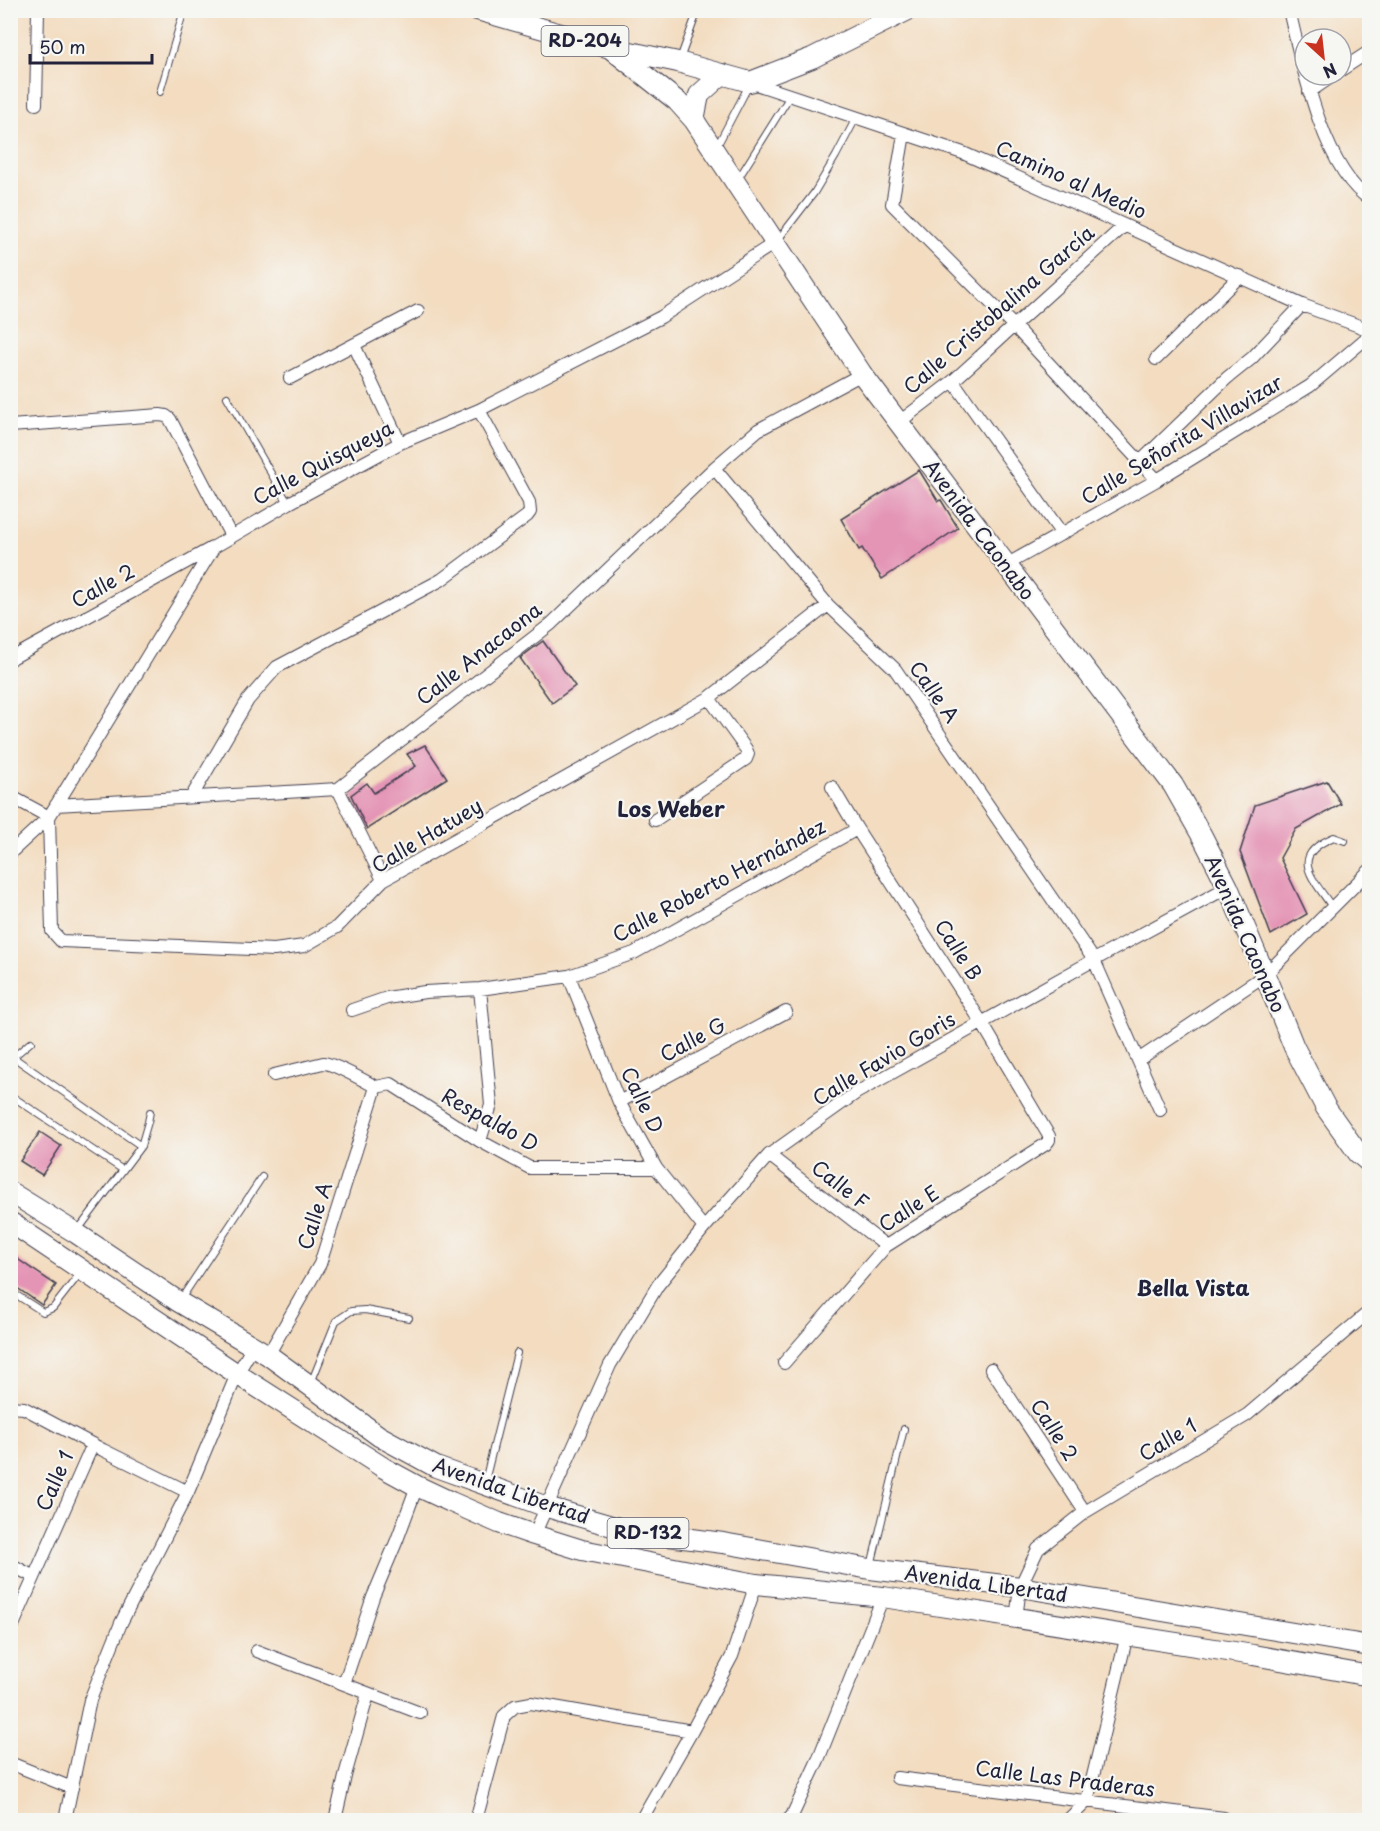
<svg xmlns="http://www.w3.org/2000/svg" width="1380" height="1831" font-family="'Playpen Sans',sans-serif">
  <style>
    .building { fill: #e494b5 }
    .lines { fill: none; stroke-linecap: round; stroke-linejoin: round }
    .lane-casing { stroke: #413e4f; stroke-width: 8 }
    .street-casing { stroke: #413e4f; stroke-width: 14 }
    .primary-casing { stroke: #413e4f; stroke-width: 22 }
    .lane { stroke: #fff; stroke-width: 6 }
    .street { stroke: #fff; stroke-width: 12 }
    .primary { stroke: #fff; stroke-width: 20 }
    .labels { text-anchor: middle; stroke-width: 4.5; stroke-linejoin: round; paint-order: stroke }
    .shield { fill: #f6f6f2; stroke: #626272; stroke-width: 1.5 }
    .shield-label { font-size: 18px; font-weight: bold; fill: #22223b }
    .street-label { font-size: 20px; fill: #22223b; stroke: #f6f6f2 }
    .neighbourhood-label { font-size: 21px; font-weight: bold; fill: #22223b; stroke: #f6f6f2 }
  </style>
  <rect width="100%" height="100%" fill="#f6f6f2"/>
  <filter id="ink" filterUnits="userSpaceOnUse"><feTurbulence type="fractalNoise" baseFrequency=".0167" numOctaves="2"/><feDisplacementMap in="SourceGraphic" scale="12" xChannelSelector="R" yChannelSelector="G"/><feConvolveMatrix kernelMatrix="1 2 1 2 8 2 1 2 1" color-interpolation-filters="sRGB"/></filter>
  <filter id="wash" filterUnits="userSpaceOnUse"><feTurbulence type="fractalNoise" baseFrequency=".008" numOctaves="4" result="noise"/><feDisplacementMap in="SourceGraphic" scale="24" xChannelSelector="R" yChannelSelector="G"/><feGaussianBlur stdDeviation="1.35" result="paint"/><feColorMatrix in="noise" values="0 0 0 0 0 0 0 0 0 0 0 0 0 0 0 0 0 1.4 0 .05"/><feComposite in="paint" operator="in"/></filter>
  <g filter="url(#wash)">
    <rect width="100%" height="100%" fill="#f3dcbf"/>
    <g id="blocks">
      <path class="building" d="M919 470 938 501 941 500 958 528 882 579 862 548 859 550 841 519Z
        M543 641 575 686 552 703 520 658Z
        M425 745 447 778 367 829 351 795 367 783 374 793 416 766 407 754Z
        M1327 781 1341 804 1296 829 1280 858 1307 914 1271 935 1240 852 1255 805Z
        M40 1132 61 1146 42 1175 20 1161Z
        M10 1254 56 1285 42 1305 10 1283Z"/>
    </g>
  </g>
  <g filter="url(#ink)">
    <use href="#blocks" fill-opacity="0" stroke="#413e4f" stroke-width="1.5"/>
    <g class="lines">
      <defs>
        <path id="lane" d="M680 59 698 10
          M160 92 184 10
          M716 148 749 85
          M738 179 790 96
          M777 241 814 193 836 156 856 118
          M227 397 288 503
          M1332 907C1312 877 1288 856 1334 837L1345 841
          M13 1057 141 1146
          M11 1059 31 1042
          M10 1095 123 1170
          M78 1230 141 1146 148 1122 150 1112
          M10 1291 43 1312 53 1308 81 1272
          M181 1299 262 1177
          M311 1383 336 1321 351 1311 365 1310 409 1318
          M485 1481 517 1353
          M871 1566 904 1429"/>
        <path id="street" d="M1289 10C1301 61 1324 172 1370 199
          M1341 70 1370 51
          M750 82 963 153 1302 305 1370 330
          M1309 92 1334 75
          M36 104 38 10
          M904 134 892 204 1014 326 1157 480
          M354 345 400 443
          M1156 359 1240 276
          M290 378 418 311
          M953 381 1062 534
          M898 423 953 381 1124 226
          M10 426 160 415 166 416 170 419 231 536
          M1140 462 1227 378 1252 358 1302 305
          M714 468 828 605 895 669 1094 960 1160 1110
          M1006 565 1157 480 1310 386 1370 335
          M10 659 212 548
          M338 789 383 880
          M10 796 49 817 52 931 61 941 274 950 304 946 337 927 383 880 709 698 828 605
          M192 796 248 700 277 667 441 580 527 516 530 512 529 502 479 410
          M56 805 338 789 551 624 714 468 758 430 862 374
          M655 820 746 759 748 754 746 749 709 698
          M10 853 49 817 214 547 289 503 400 443 479 410 661 317 776 242
          M569 976 619 1102 656 1168 704 1228
          M480 989 491 1105 480 1141
          M352 1010 387 998 425 992 480 989 569 976 634 953 857 829
          M1138 1060 1265 975 1370 870
          M274 1075 323 1063C333 1063 365 1081 376 1087
          M619 1102 786 1012
          M769 1155 886 1246
          M268 1355 320 1264 376 1087 391 1084 480 1141 530 1168H656
          M784 1363 886 1246 1046 1144 1049 1140V1136L982 1023 857 829 832 787
          M991 1369 1085 1512
          M10 1407 24 1408 103 1450 188 1492
          M534 1535 610 1365 658 1285 704 1228 769 1155 856 1093 1094 960 1228 887
          M10 1564 34 1577
          M1016 1619 1020 1587 1038 1549 1085 1512 1247 1415 1370 1311
          M10 1632 93 1444
          M257 1651 420 1713
          M344 1684 373 1597 397 1540 417 1486
          M10 1763 72 1788
          M897 1778 1224 1818 1227 1820
          M65 1820 90 1700 121 1623 188 1492 237 1374 254 1345
          M335 1820 346 1772 368 1694
          M476 1820 504 1716 515 1706 531 1703 692 1731
          M641 1820 692 1731 732 1656 756 1584
          M788 1820 792 1816 818 1760 883 1597
          M1068 1820 1087 1801 1127 1635"/>
        <path id="primary" d="M477 10 610 48 677 101 694 120 862 374 1173 785 1202 836 1228 887 1265 975 1294 1047 1326 1108 1358 1153 1370 1163
          M616 49 678 62 750 82 812 58 908 10
          M694 120 699 95 722 74
          M10 1192 76 1233 179 1302 268 1355 379 1436 436 1467 547 1507 629 1531 723 1543 870 1569 1020 1587 1370 1646
          M10 1222 237 1374 384 1468 417 1486 451 1502 499 1523 534 1535 582 1550 756 1584 883 1597 1253 1655 1370 1676"/>
      </defs>
      <use href="#lane" class="lane-casing"/>
      <use href="#street" class="street-casing"/>
      <use href="#primary" class="primary-casing"/>
      <use href="#lane" class="lane"/>
      <use href="#street" class="street"/>
      <use href="#primary" class="primary"/>
    </g>
  </g>
  <g class="labels">
    <g class="shield">
      <rect x="541.5" y="26" width="87" height="30" rx="4.5"/>
      <rect x="607.5" y="1518" width="81" height="30" rx="4.5"/>
    </g>
    <g class="shield-label">
      <text x="585" y="47">RD-204</text>
      <text x="648" y="1539">RD-132</text>
    </g>
    <g class="street-label">
      <text transform="translate(1071 180) rotate(24)" y="7">Camino al Medio</text>
      <text transform="translate(999 310) rotate(-41)" y="7">Calle Cristobalina García</text>
      <text transform="translate(1182 440) rotate(-31)" y="7">Calle Señorita Villavizar</text>
      <text transform="translate(323 463) rotate(-28)" y="7">Calle Quisqueya</text>
      <text transform="translate(979 530) rotate(53)" y="7">Avenida Caonabo</text>
      <text transform="translate(103 586) rotate(-29)" y="7">Calle 2</text>
      <text transform="translate(479 654) rotate(-38)" y="7">Calle Anacaona</text>
      <text transform="translate(934 692) rotate(55)" y="7">Calle A</text>
      <text transform="translate(427 836) rotate(-31)" y="7">Calle Hatuey</text>
      <text transform="translate(719 881) rotate(-28)" y="7">Calle Roberto Hernández</text>
      <text transform="translate(1245 934) rotate(66)" y="7">Avenida Caonabo</text>
      <text transform="translate(958 950) rotate(57)" y="7">Calle B</text>
      <text transform="translate(693 1040) rotate(-28)" y="7">Calle G</text>
      <text transform="translate(884 1059) rotate(-31)" y="7">Calle Favio Goris</text>
      <text transform="translate(642 1100) rotate(64)" y="7">Calle D</text>
      <text transform="translate(490 1120) rotate(29)" y="7">Respaldo D</text>
      <text transform="translate(840 1185) rotate(38)" y="7">Calle F</text>
      <text transform="translate(909 1209) rotate(-33)" y="7">Calle E</text>
      <text transform="translate(315 1216) rotate(-72)" y="7">Calle A</text>
      <text transform="translate(1054 1430) rotate(57)" y="7">Calle 2</text>
      <text transform="translate(1168 1440) rotate(-31)" y="7">Calle 1</text>
      <text transform="translate(55 1481) rotate(-66)" y="7">Calle 1</text>
      <text transform="translate(511 1491) rotate(19)" y="7">Avenida Libertad</text>
      <text transform="translate(986 1584) rotate(8)" y="7">Avenida Libertad</text>
      <text transform="translate(1065 1779) rotate(7)" y="7">Calle Las Praderas</text>
    </g>
    <g class="neighbourhood-label">
      <text x="671" y="817">Los Weber</text>
      <text x="1193" y="1296">Bella Vista</text>
    </g>
  </g>
  <rect width="1380" height="1831" fill="none" stroke="#f6f6f2" stroke-width="36"/>
  <g transform="translate(1323 57) rotate(153)"><circle r="28" fill="#f6f6f2" stroke="#a1a1a9" stroke-width="1.5"/>
  <path d="M0-4.5L10 22L0 15L-10 22Z" fill="#c8321e"/>
  <text y="-9" font-size="16" font-weight="bold" text-anchor="middle" fill="#22223b">N</text>
  </g>
  <path d="M30 54v9h122v-9" fill="none" stroke="#22223b" stroke-width="3"/>
  <text x="39" y="54" font-size="18" fill="#22223b" stroke="#f6f6f2" stroke-width="4.5" paint-order="stroke">50 m</text>
</svg>
